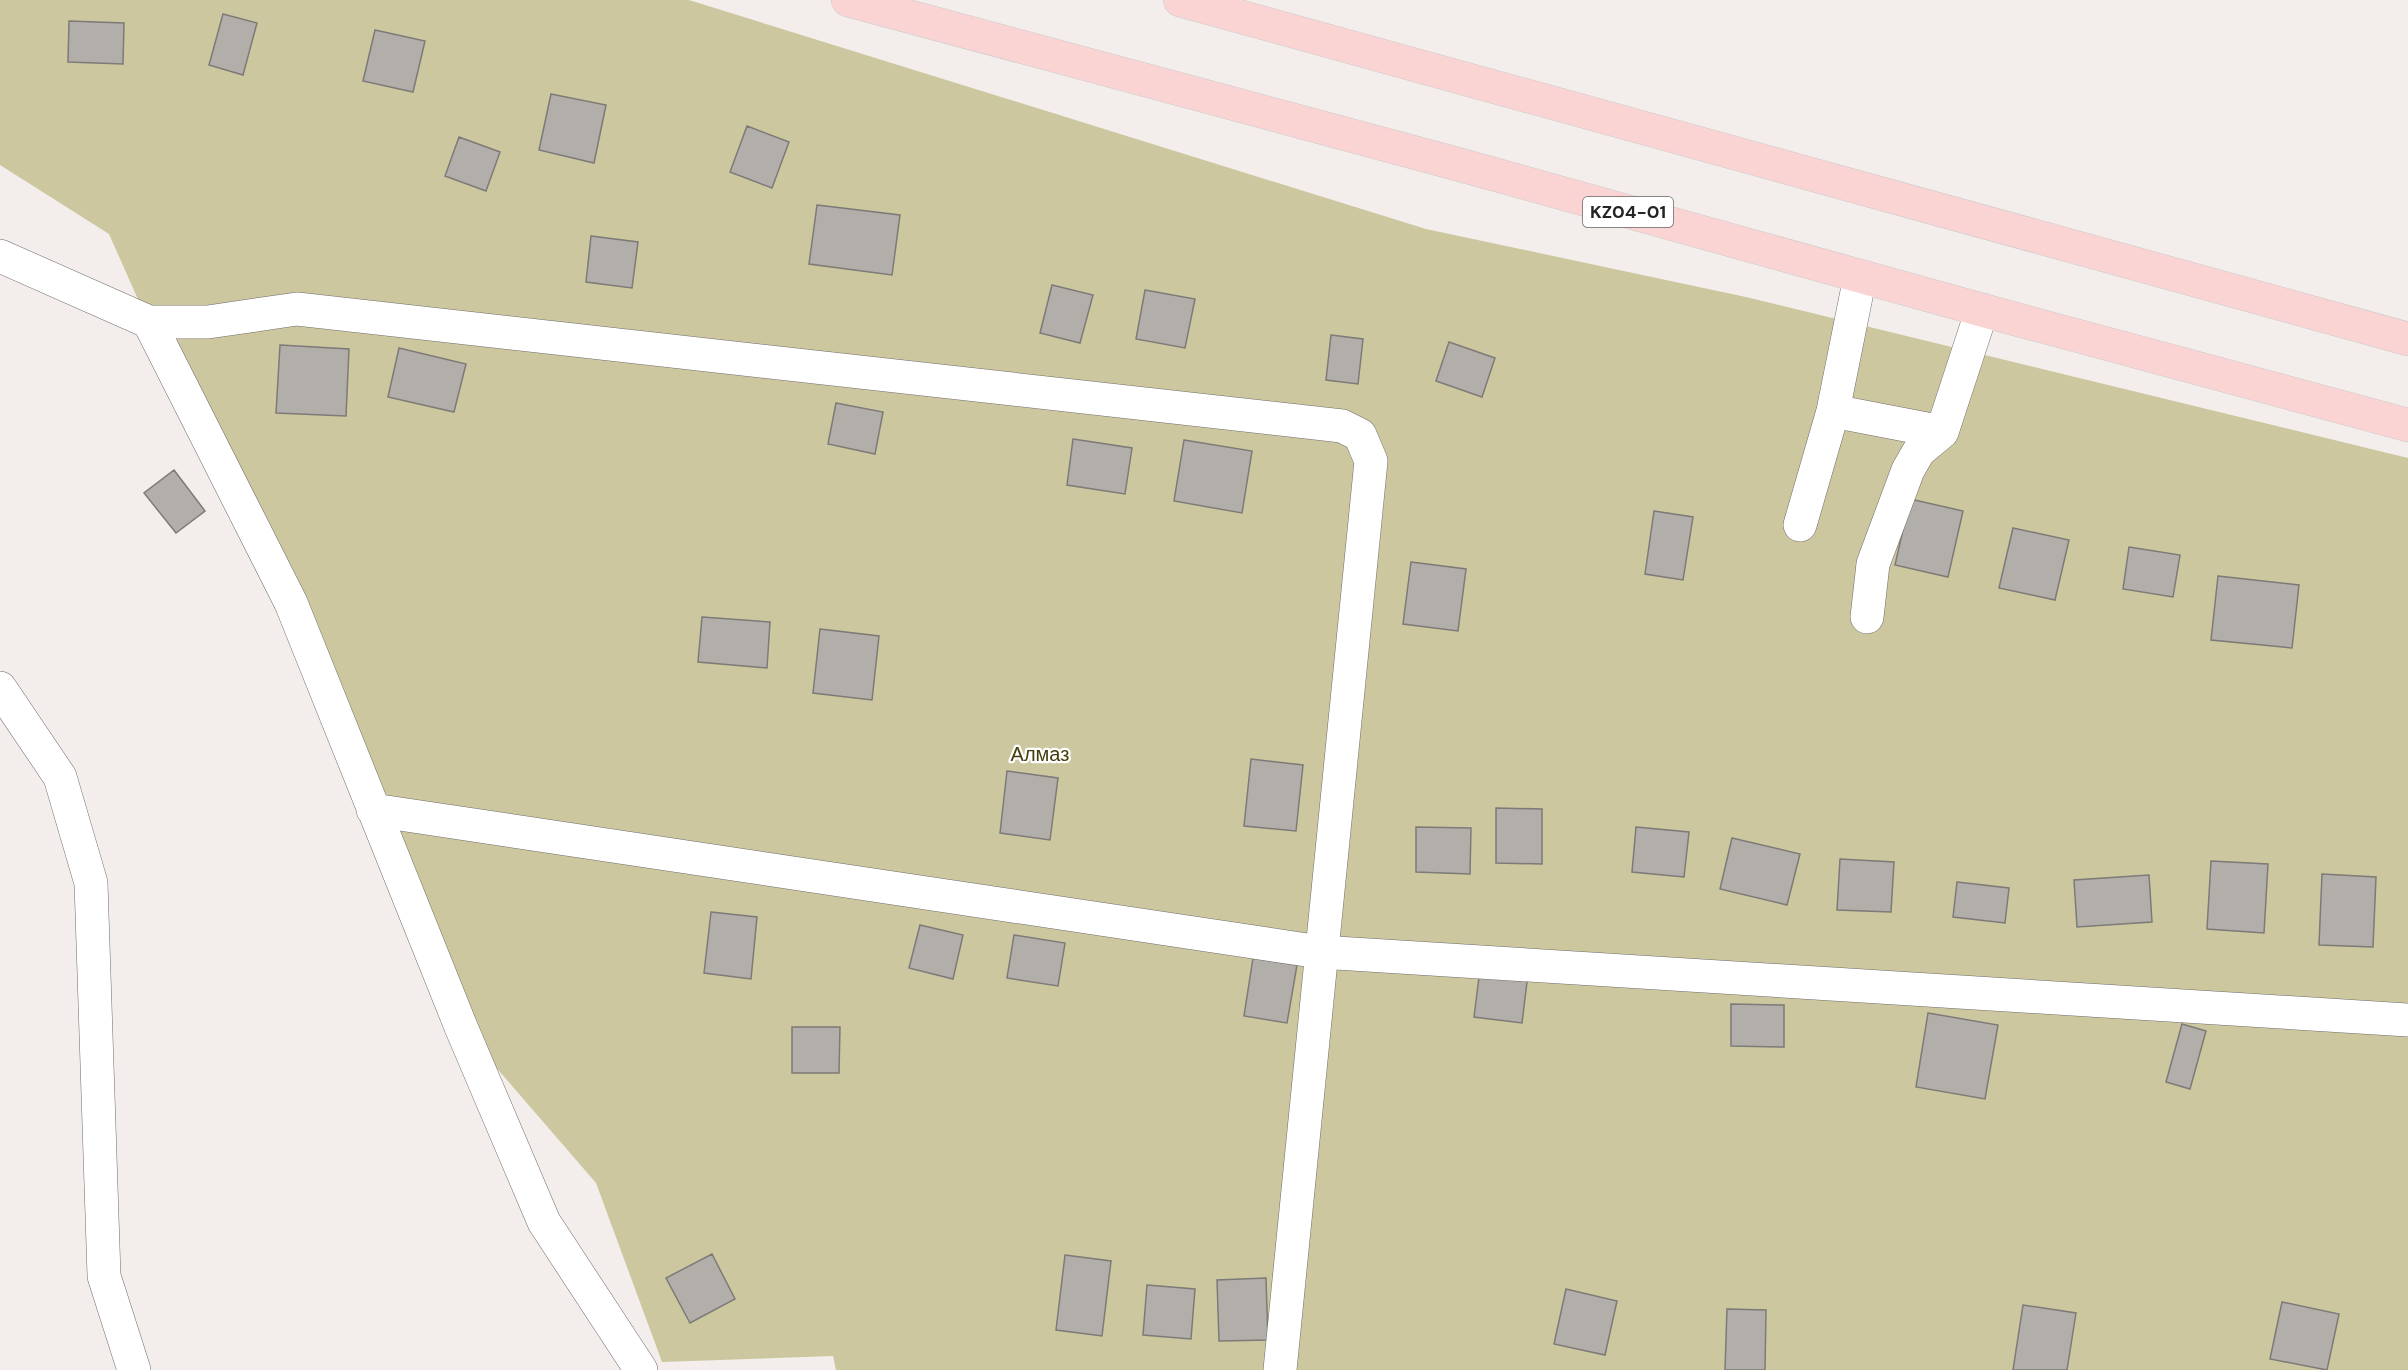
<svg xmlns="http://www.w3.org/2000/svg" width="2408" height="1370" font-family="'DM Sans',sans-serif">
  <style>
    .green { fill: #ccc79f }
    .building { fill: #b2afab; stroke: #7d7a77; stroke-width: 1.5 }
    .lines { fill: none; stroke-linecap: round; stroke-linejoin: round }
    .minor-casing { stroke: #706c6a; stroke-width: 34 }
    .major-casing { stroke: #cbcaca; stroke-width: 34 }
    .minor { stroke: #fff; stroke-width: 33 }
    .major { stroke: #fad4d3; stroke-width: 33 }
    .labels { text-anchor: middle; stroke-width: 4.5; stroke-linejoin: round; paint-order: stroke }
    .shield { fill: #fff; stroke: #666665; stroke-width: 1.5 }
    .shield-label { font-size: 18px; font-weight: bold; fill: #252423 }
    .park-label { font-size: 20px; fill: #443e0b; stroke: #fff }
  </style>
  <rect width="100%" height="100%" fill="#f3eeec"/>
  <path class="green" d="M0 0H689L1426 229 1746 297 2408 458V1370H836L833 1356 662 1362 596 1183 461 1027 109 234 0 165Z"/>
  <path class="building" d="M223 14 257 23 243 75 209 65Z
    M69 21 124 23 123 64 68 62Z
    M375 30 425 41 413 92 363 81Z
    M551 94 606 105 594 163 539 150Z
    M747 126 789 142 772 188 730 172Z
    M459 137 500 152 486 191 445 176Z
    M817 205 900 215 892 275 809 264Z
    M591 236 638 242 632 288 586 282Z
    M1052 285 1093 295 1080 343 1040 333Z
    M1145 290 1195 299 1185 348 1136 339Z
    M1331 335 1363 339 1358 384 1326 380Z
    M1449 342 1495 358 1482 397 1436 381Z
    M280 345 349 349 346 416 276 413Z
    M399 348 466 364 454 412 388 397Z
    M836 403 883 412 875 454 828 444Z
    M1073 439 1132 448 1125 494 1067 485Z
    M1184 440 1252 451 1242 513 1174 501Z
    M174 470 205 511 176 533 144 493Z
    M1910 499 1963 511 1948 577 1895 565Z
    M1654 511 1693 517 1683 580 1645 574Z
    M2013 528 2069 540 2055 600 1999 588Z
    M2129 547 2180 555 2173 597 2123 589Z
    M1411 562 1466 569 1458 631 1403 624Z
    M2218 576 2299 585 2292 648 2211 640Z
    M702 617 770 622 767 668 698 662Z
    M820 629 879 636 872 700 813 693Z
    M1251 759 1303 765 1296 831 1244 826Z
    M1007 771 1058 778 1050 840 1000 833Z
    M1496 808 1542 809V864L1496 863Z
    M1416 827 1471 828 1470 874 1416 872Z
    M1636 827 1689 832 1684 877 1632 872Z
    M1732 838 1800 854 1787 905 1720 889Z
    M1840 859 1894 862 1891 912 1837 910Z
    M2211 861 2268 864 2264 933 2207 929Z
    M2322 874 2376 877 2373 947 2319 945Z
    M2149 875 2152 922 2077 927 2074 880Z
    M1957 882 2009 888 2005 923 1953 917Z
    M711 912 757 917 751 979 704 973Z
    M920 925 963 935 953 979 909 968Z
    M1014 935 1065 943 1058 986 1007 978Z
    M1253 958 1297 965 1287 1023 1244 1016Z
    M1480 969 1528 974 1522 1023 1474 1017Z
    M1731 1004 1784 1005V1047L1731 1046Z
    M1928 1013 1998 1025 1985 1099 1916 1087Z
    M2182 1024 2206 1031 2190 1089 2166 1082Z
    M792 1027H840L839 1073H792Z
    M712 1254 735 1299 690 1323 666 1278Z
    M1065 1255 1111 1261 1102 1336 1056 1330Z
    M1266 1278 1268 1340 1219 1341 1217 1280Z
    M1147 1285 1195 1289 1191 1339 1143 1335Z
    M1566 1289 1617 1301 1605 1355 1554 1344Z
    M2282 1302 2339 1314 2327 1370 2270 1359Z
    M2023 1305 2076 1313 2067 1370H2013Z
    M1727 1309 1766 1310 1765 1370H1725Z"/>
  <g class="lines">
    <defs>
      <path id="minor" d="M0 256 149 322 291 603 461 1027 544 1222 641 1370
        M149 322H208L297 309 1342 426 1360 435 1371 461 1280 1370
        M1833 411 1942 432
        M1800 525 1833 411 1860 277
        M1867 617 1873 564 1908 470 1919 451 1942 432 1982 310
        M0 688 60 777 91 883 104 1276 134 1370
        M373 810 1320 952 2408 1020"/>
      <path id="major" d="M848 0 1457 164 1982 310 2408 425
        M1180 0 2408 339"/>
    </defs>
    <use href="#minor" class="minor-casing"/>
    <use href="#major" class="major-casing"/>
    <use href="#minor" class="minor"/>
    <use href="#major" class="major"/>
  </g>
  <g class="labels">
    <rect class="shield" x="1583" y="197" width="90" height="30" rx="4.5"/>
    <g class="shield-label">
      <text x="1628" y="218">KZ04-01</text>
    </g>
    <g class="park-label">
      <text x="1040" y="761">Алмаз</text>
    </g>
  </g>
</svg>
